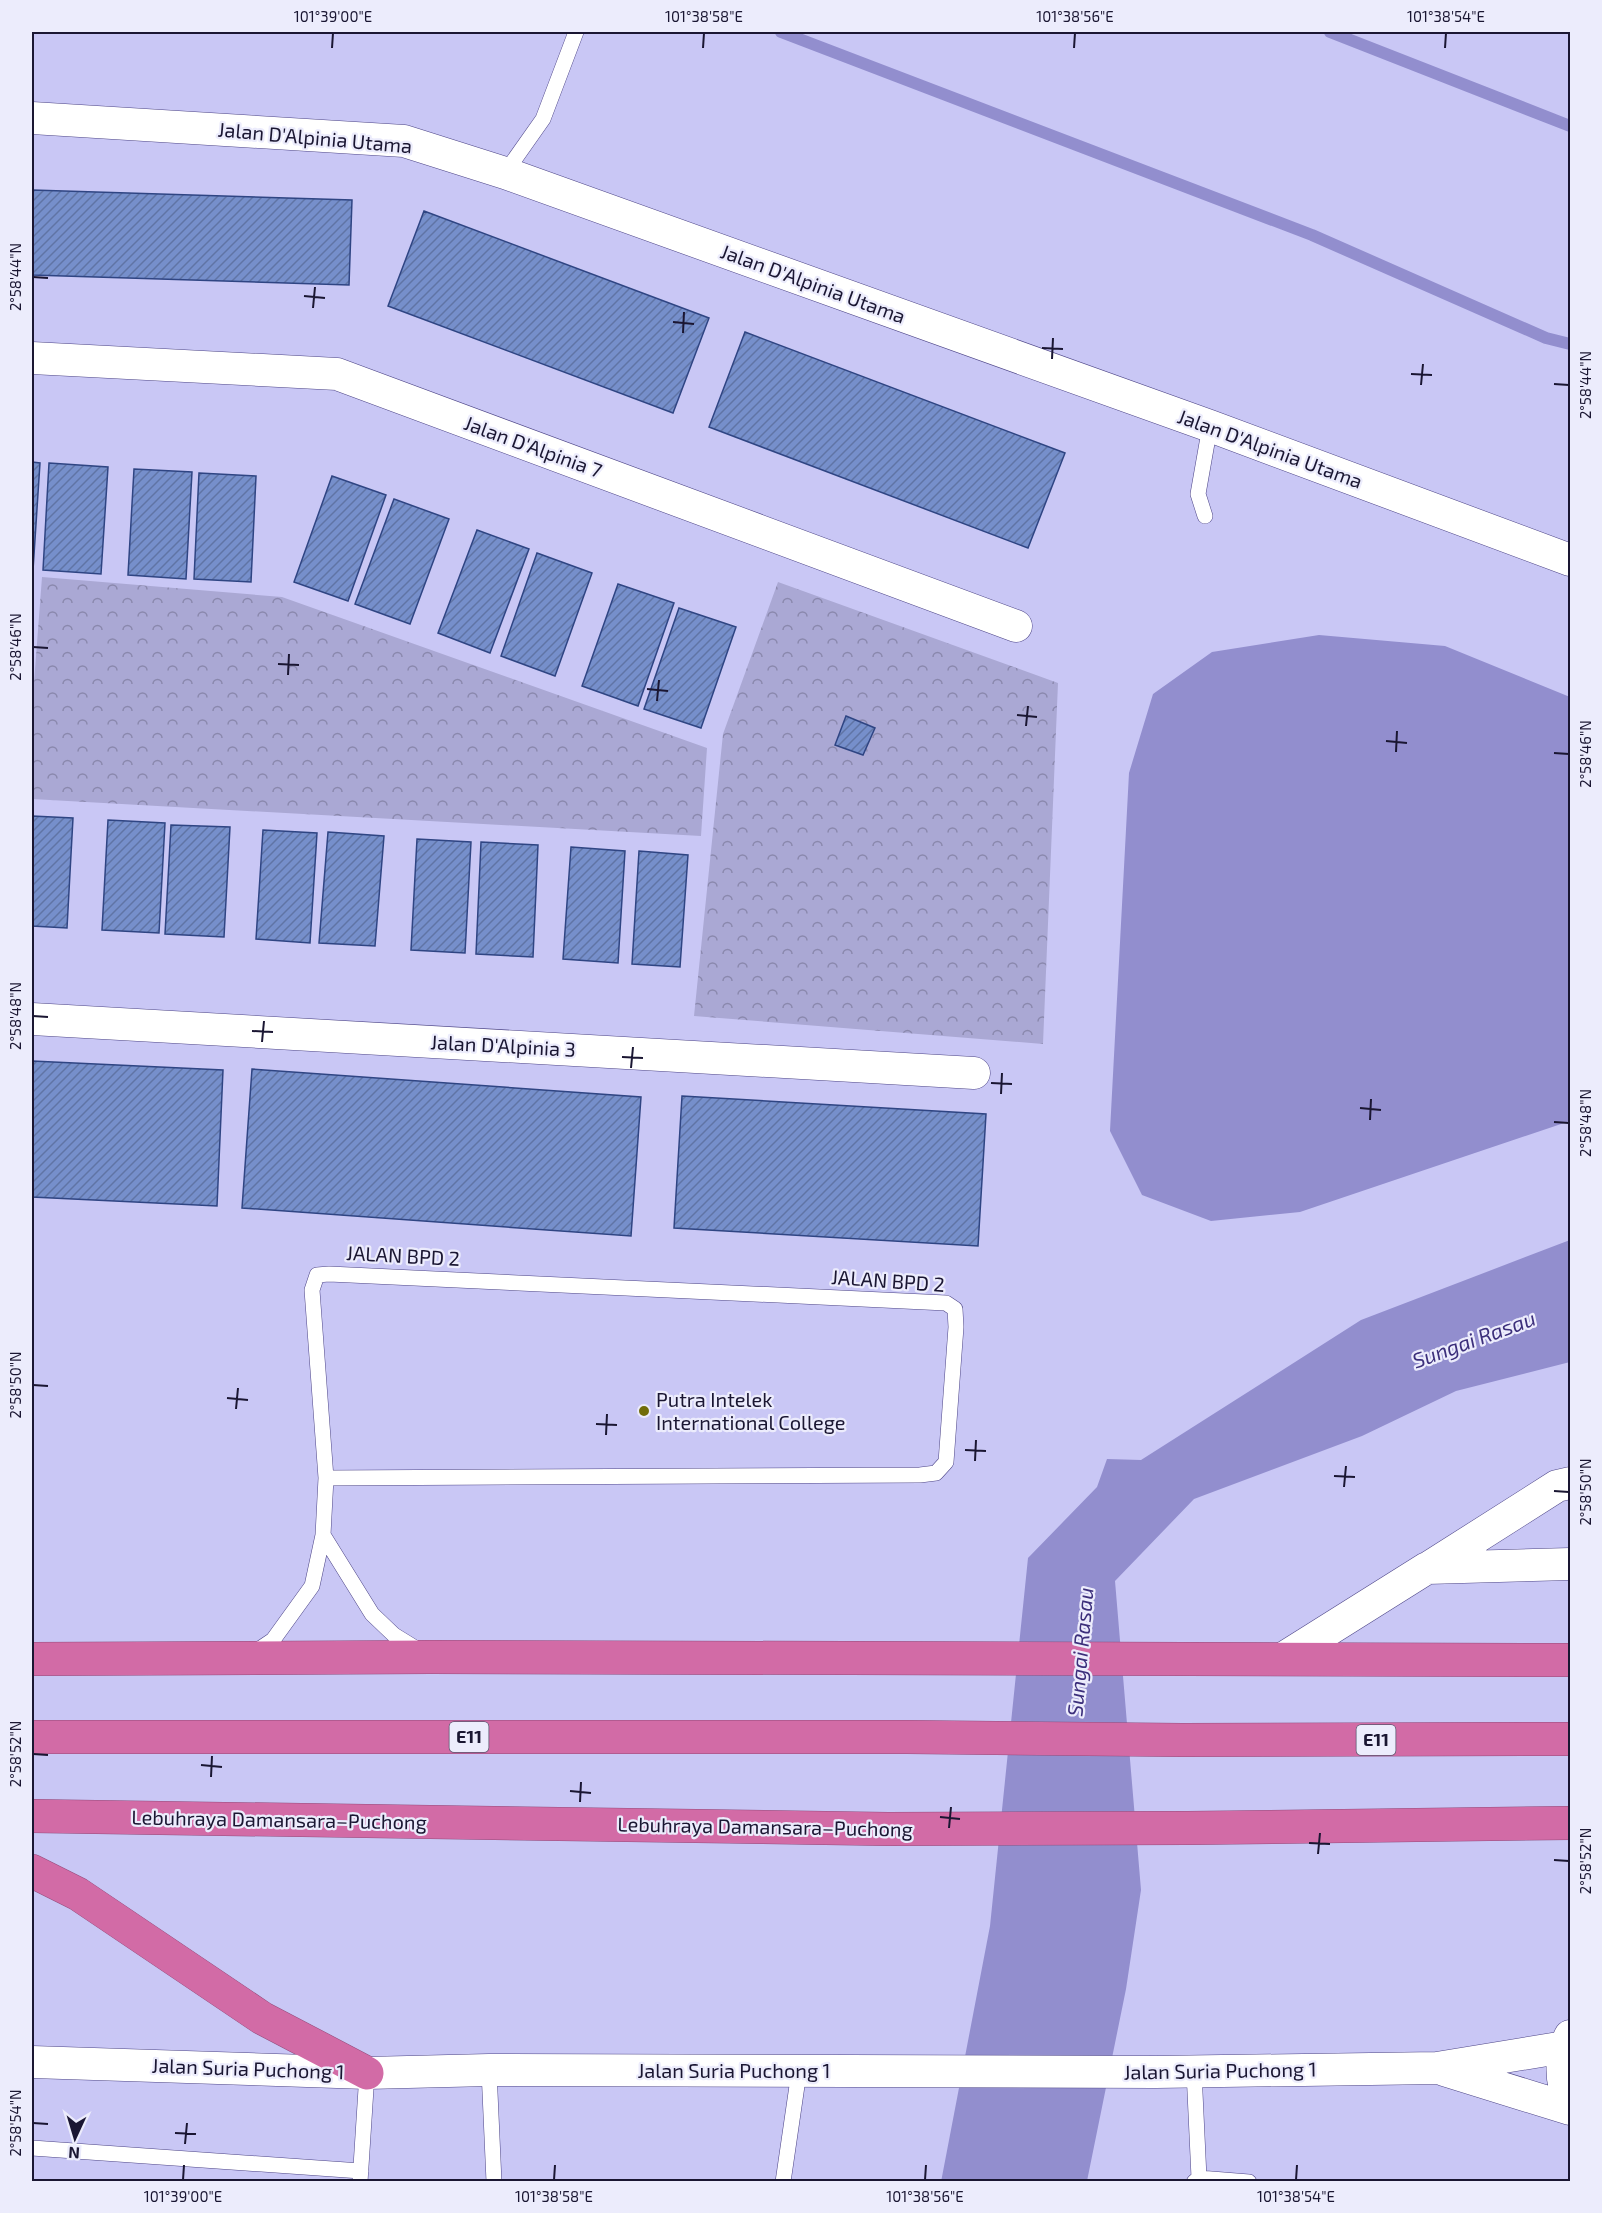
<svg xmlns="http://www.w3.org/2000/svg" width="1602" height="2213" font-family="'Exo 2',sans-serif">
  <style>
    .forest { fill: url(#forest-crowns) }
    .water { fill: #928ece }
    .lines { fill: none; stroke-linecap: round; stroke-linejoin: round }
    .stream { stroke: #928ece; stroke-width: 12 }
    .building { fill: url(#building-hatch); stroke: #2f4583; stroke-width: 1.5 }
    .lane-casing { stroke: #4d4587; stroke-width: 16 }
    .street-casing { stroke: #4d4587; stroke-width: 33 }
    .highway-casing { stroke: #924d7d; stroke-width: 34 }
    .lane { stroke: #fff; stroke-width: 15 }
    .street { stroke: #fff; stroke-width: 32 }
    .highway { stroke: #d26ba6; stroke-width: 33 }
    .ticks { fill: none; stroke: #1a1632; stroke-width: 2 }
    .poi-dot { fill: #716c0a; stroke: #ececfc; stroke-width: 2 }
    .labels { text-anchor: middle; stroke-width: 4.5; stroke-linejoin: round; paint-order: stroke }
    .shield { fill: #ececfc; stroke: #59566f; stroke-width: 1.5 }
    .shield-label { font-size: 18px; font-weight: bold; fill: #1a1632 }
    .street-label { font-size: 20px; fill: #1a1632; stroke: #ececfc }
    .poi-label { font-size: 20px; fill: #1a1632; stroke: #ececfc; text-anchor: start }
    .water-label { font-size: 21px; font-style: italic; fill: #3c2f7b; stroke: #ececfc }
    .neatline { fill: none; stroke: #1a1632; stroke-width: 2 }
    .ticks-label { font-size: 15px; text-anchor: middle; fill: #1a1632 }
  </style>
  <defs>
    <pattern id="forest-crowns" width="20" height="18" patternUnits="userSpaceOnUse" patternTransform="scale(1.5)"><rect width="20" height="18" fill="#aaa8d4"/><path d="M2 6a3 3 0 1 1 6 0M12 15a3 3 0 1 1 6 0" fill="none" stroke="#8a88ad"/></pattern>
    <pattern id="building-hatch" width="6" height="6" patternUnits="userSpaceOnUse" patternTransform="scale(1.5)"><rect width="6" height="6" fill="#768fcb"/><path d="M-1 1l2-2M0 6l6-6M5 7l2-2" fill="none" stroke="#6074a5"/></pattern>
  </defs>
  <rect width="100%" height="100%" fill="#c9c7f5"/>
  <path class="forest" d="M42 577 282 597 707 748 701 836 32 799V709Z
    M778 582 1058 683 1043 1044 694 1016 723 734Z"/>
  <path class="water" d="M1319 635 1445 646 1570 697V1121L1300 1212 1211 1221 1142 1195 1110 1131 1129 773 1153 694 1212 652Z
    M1570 1240V1362L1456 1391 1362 1436 1194 1499 1115 1581 1141 1890 1126 1989 1087 2181 941 2182 990 1926 1028 1558 1097 1487 1107 1459 1141 1460 1361 1320Z"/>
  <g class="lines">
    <path class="stream" d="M781 32 1312 235 1546 338 1570 344
      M1330 32 1570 126"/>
  </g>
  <path class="building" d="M32 190 352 200 349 285 32 275Z
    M424 211 709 318 673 413 388 306Z
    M745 332 1065 453 1028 548 709 427Z
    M32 462 40 463 33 570H32Z
    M49 463 108 467 101 574 43 570Z
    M134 469 192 472 186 579 128 575Z
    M199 473 256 476 251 582 194 579Z
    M332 476 386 495 348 601 294 582Z
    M394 499 449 519 410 624 355 604Z
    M477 530 529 549 490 653 438 633Z
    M537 553 592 573 555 676 501 656Z
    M618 584 674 603 638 706 582 686Z
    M679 608 736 627 701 728 644 709Z
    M846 716 875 728 863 755 835 745Z
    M32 816 73 818 67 928 32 926Z
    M108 820 165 823 159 933 102 930Z
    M171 825 230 827 224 937 165 934Z
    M263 830 317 833 310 943 256 939Z
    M328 832 384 836 375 946 319 943Z
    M417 839 471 842 465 953 411 950Z
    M481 842 538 845 533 957 476 954Z
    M571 847 625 851 618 963 563 959Z
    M639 851 688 855 680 967 632 964Z
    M32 1061 223 1070 217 1206 32 1197Z
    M252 1069 641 1097 631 1236 242 1208Z
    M682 1096 986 1114 978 1246 674 1228Z"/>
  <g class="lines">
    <defs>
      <path id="lane" d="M505 173 543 119 576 32
        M1205 516 1198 494 1210 426
        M323 1535 372 1614 394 1635 420 1651
        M255 1652 273 1640 312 1586 323 1535 326 1478 312 1290 317 1275 329 1274 946 1303 955 1309 956 1327 946 1462 936 1473 920 1475 326 1478
        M489 2070 494 2182
        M1194 2071 1199 2178
        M32 2148 361 2171
        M360 2182 367 2073
        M783 2182 799 2072
        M1194 2182 1199 2178 1249 2182"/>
      <path id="street" d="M32 118 404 141 505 173 1210 426 1570 560
        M32 358 337 374 1016 626
        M32 1019 974 1073
        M1428 1568 1557 1486 1570 1483
        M1282 1659 1427 1568 1570 1564
        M1570 2036C1561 2055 1559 2080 1570 2100
        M32 2062 367 2073 489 2070 1156 2072 1437 2068 1565 2047
        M1444 2070 1570 2109"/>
      <path id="highway" d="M32 1659 431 1657 1570 1660
        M32 1737H907L1182 1740 1570 1739
        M32 1816 888 1829 1188 1828 1570 1823
        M32 1871 78 1894 262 2018 367 2073"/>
    </defs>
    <use href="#lane" class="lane-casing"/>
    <use href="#street" class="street-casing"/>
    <use href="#highway" class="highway-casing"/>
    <use href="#lane" class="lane"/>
    <use href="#street" class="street"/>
    <use href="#highway" class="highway"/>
  </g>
  <path class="ticks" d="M332 48 333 33M703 48 704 33M1074 48 1075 33M1445 48 1446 33M33 277 48 278M304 296 325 298M313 308 315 287M673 322 694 324M683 333 684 312M1042 348 1063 349M1052 359 1053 338M1411 374 1432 375M1554 384 1569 385M1421 385 1423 364M33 647 48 648M278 664 299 665M288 675 289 654M647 689 668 691M657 701 659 680M1017 715 1037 717M1026 726 1028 706M1386 741 1407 743M1396 752 1397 731M1554 753 1569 754M33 1016 48 1017M252 1031 273 1032M262 1042 264 1021M622 1057 643 1058M631 1068 633 1047M991 1083 1012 1084M1001 1094 1002 1073M1360 1108 1381 1110M1370 1120 1371 1099M1554 1122 1569 1123M33 1385 48 1386M227 1398 248 1400M236 1409 238 1388M596 1424 617 1425M606 1435 607 1414M965 1450 986 1451M975 1461 976 1440M1334 1476 1355 1477M1344 1487 1346 1466M1554 1491 1569 1492M33 1754 48 1755M201 1765 222 1767M211 1777 212 1756M570 1791 591 1793M580 1802 581 1782M940 1817 960 1819M949 1828 951 1807M1309 1843 1330 1844M1318 1854 1320 1833M1554 1860 1569 1861M33 2123 48 2124M175 2133 196 2134M185 2144 187 2123M183 2180 184 2165M554 2180 555 2165M925 2180 926 2165M1296 2180 1297 2165"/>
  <circle class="poi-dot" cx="644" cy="1411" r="6"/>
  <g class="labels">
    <g class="shield">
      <rect x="449.5" y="1722" width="39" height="30" rx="4.5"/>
      <rect x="1356.5" y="1725" width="39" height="30" rx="4.5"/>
    </g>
    <g class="shield-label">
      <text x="469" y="1743">E11</text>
      <text x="1376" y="1746">E11</text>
    </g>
    <g class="street-label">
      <text transform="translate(315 138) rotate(5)" y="7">Jalan D'Alpinia Utama</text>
      <text transform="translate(813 284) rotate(20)" y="7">Jalan D'Alpinia Utama</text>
      <text transform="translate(533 447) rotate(20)" y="7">Jalan D'Alpinia 7</text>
      <text transform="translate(1270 449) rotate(20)" y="7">Jalan D'Alpinia Utama</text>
      <text transform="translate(503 1046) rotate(3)" y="7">Jalan D'Alpinia 3</text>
      <text transform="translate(403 1256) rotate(3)" y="7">JALAN BPD 2</text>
      <text transform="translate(888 1281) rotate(4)" y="7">JALAN BPD 2</text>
      <text transform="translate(279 1820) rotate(1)" y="7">Lebuhraya Damansara–Puchong</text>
      <text transform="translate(765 1827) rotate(1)" y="7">Lebuhraya Damansara–Puchong</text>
      <text transform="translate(248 2069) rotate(2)" y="7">Jalan Suria Puchong 1</text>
      <text x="734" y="2078">Jalan Suria Puchong 1</text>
      <text transform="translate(1220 2071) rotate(-1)" y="7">Jalan Suria Puchong 1</text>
    </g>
    <g class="poi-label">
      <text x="656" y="1407">Putra Intelek<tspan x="656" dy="23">International College</tspan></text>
    </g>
    <g class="water-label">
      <text transform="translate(1474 1340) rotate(-20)" y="7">Sungai Rasau</text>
      <text transform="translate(1081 1652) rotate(-85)" y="7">Sungai Rasau</text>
    </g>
  </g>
  <rect width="1602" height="2213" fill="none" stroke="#ececfc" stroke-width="66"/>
  <g transform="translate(75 2138) rotate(184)" stroke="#ececfc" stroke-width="4.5" paint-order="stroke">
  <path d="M0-4.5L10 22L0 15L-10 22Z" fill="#1a1632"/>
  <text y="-9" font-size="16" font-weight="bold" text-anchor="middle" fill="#1a1632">N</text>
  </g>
  <rect x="33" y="33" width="1536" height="2147" class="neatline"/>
  <g class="ticks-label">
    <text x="333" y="22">101°39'00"E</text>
    <text x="704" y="22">101°38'58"E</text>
    <text x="1075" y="22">101°38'56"E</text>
    <text x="1446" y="22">101°38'54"E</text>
    <text transform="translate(16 277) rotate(-90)" y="5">2°58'44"N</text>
    <text transform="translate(1586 385) rotate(-90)" y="5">2°58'44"N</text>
    <text transform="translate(16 647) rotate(-90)" y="5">2°58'46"N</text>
    <text transform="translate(1586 754) rotate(-90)" y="5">2°58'46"N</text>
    <text transform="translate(16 1016) rotate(-90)" y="5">2°58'48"N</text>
    <text transform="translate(1586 1123) rotate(-90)" y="5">2°58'48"N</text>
    <text transform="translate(16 1385) rotate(-90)" y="5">2°58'50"N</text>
    <text transform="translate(1586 1492) rotate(-90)" y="5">2°58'50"N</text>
    <text transform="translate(16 1754) rotate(-90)" y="5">2°58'52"N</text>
    <text transform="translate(1586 1861) rotate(-90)" y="5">2°58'52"N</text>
    <text transform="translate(16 2123) rotate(-90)" y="5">2°58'54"N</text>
    <text x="183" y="2202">101°39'00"E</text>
    <text x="554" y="2202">101°38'58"E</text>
    <text x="925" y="2202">101°38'56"E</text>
    <text x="1296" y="2202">101°38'54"E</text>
  </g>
</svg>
